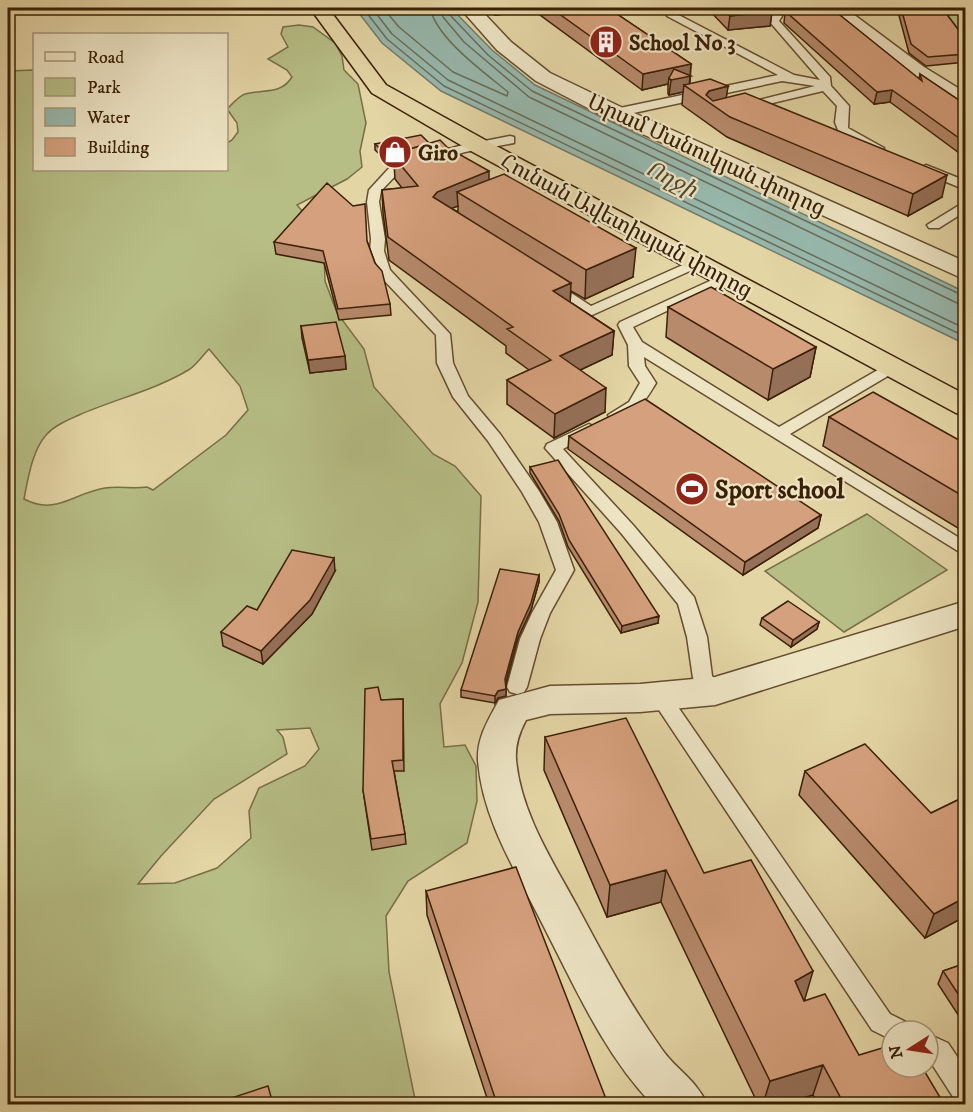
<svg xmlns="http://www.w3.org/2000/svg" width="973" height="1112" font-family="'IM FELL DW Pica','Noto Serif Armenian',serif">
  <style>
    .green { fill: #b6bd85; stroke: #786e46; stroke-width: 1.5; fill-rule: evenodd }
    .water { fill: #97b8ad; stroke: #727b6a; stroke-width: 1.5 }
    .lines { fill: none; stroke-linecap: round; stroke-linejoin: round }
    .shore { stroke: #696c5a; stroke-width: 1.5 }
    .service-casing { stroke: #654d2e; stroke-width: 3 }
    .minor-casing { stroke: #654d2e; stroke-width: 3 }
    .tertiary-casing { stroke: #654d2e; stroke-width: 3 }
    .trunk-casing { stroke: #3b2006; stroke-width: 3 }
    .service { fill: #ede4c4; fill-rule: evenodd }
    .minor { fill: #ede4c4; fill-rule: evenodd }
    .tertiary { fill: #ede4c4; fill-rule: evenodd }
    .trunk { fill: #e4d5a5; fill-rule: evenodd }
    .wall { fill: #b78a6c; stroke: #3b2006; stroke-width: 1.5; fill-rule: evenodd }
    .shaded-wall { fill: #957058; stroke: #3b2006; stroke-width: 1.5 }
    .building { fill: #d5a07d; stroke: #3b2006; stroke-width: 1.5 }
    .labels { text-anchor: middle; stroke-width: 4.5; stroke-linejoin: round; paint-order: stroke }
    .far-poi-label { font-size: 22px; font-weight: bold; fill: #3b2006; stroke: #ede4c4; text-anchor: start }
    .far-street-label { font-size: 22px; fill: #3b2006; stroke: #ede4c4 }
    .far-water-label { font-size: 22px; font-style: italic; fill: #524630; stroke: #ede4c4 }
    .poi-label { font-size: 26px; font-weight: bold; fill: #3b2006; stroke: #ede4c4; text-anchor: start }
  </style>
  <rect width="100%" height="100%" fill="#e4d5a5"/>
  <filter id="stains"><feTurbulence type="fractalNoise" baseFrequency=".00333" numOctaves="4"/><feColorMatrix values="0 0 0 0 .2 0 0 0 0 .09 0 0 0 0 .02 0 0 0 .5 -.17"/></filter>
  <radialGradient id="worn" r=".72"><stop offset=".6" stop-color="#630" stop-opacity="0"/><stop offset="1" stop-color="#630" stop-opacity=".3"/></radialGradient>
  <path class="green" d="M937 8H965V44Z
    M299 25 313 27 335 43 342 56 344 70 358 84 366 123 360 151 362 167 347 179 297 205 316 227 324 248 325 281 337 313 364 349 374 387 433 454 455 466 481 496 478 602 462 663 440 704 444 747 465 745 476 766 477 801 467 843 408 881 386 916 389 972 416 1104H8V71L34 70V170H226L227 143 232 140 238 132 237 123 227 109C232 104 239 96 245 94 263 89 281 95 292 77L287 70 268 59 288 47 281 34 283 27ZM209 349 240 386 248 410 226 435 153 490 147 487C133 489 119 486 105 488 73 493 56 516 24 499 28 479 32 450 47 434 55 425 68 420 79 415 115 399 156 390 190 369 197 364 203 355 209 349ZM310 728 319 749 305 766 259 788 249 811 251 838 217 868 175 883 138 884 161 856 214 799 287 754 283 737 277 730Z
    M867 514 947 570 844 632 765 571Z"/>
  <path class="water" d="M355 8H451L492 50 535 85 965 292V344L441 91 382 43Z"/>
  <g class="lines">
    <path class="shore" d="M363 8 387 39 444 86 966 337
      M372 8 392 34 448 80 966 329
      M383 8 399 27 453 72 507 96 508 92C484 72 437 39 430 8
      M440 8 443 17 464 42 529 97 957 303 966 304
      M447 8 449 14 488 55 532 91 966 297"/>
    <defs>
      <path id="service" d="M671 11 794 75 820 80 769 21 773 14H781L782 16 779 21 830 77 831 86 849 106 848 128 884 148 882 151H874L839 133 835 122 837 106 823 91 743 110 737 107 739 105 815 86 782 81 615 117 611 115 609 113 615 109 778 75 667 16V12Z
        M510 136 514 137V143L465 152 399 172 381 191 379 202 385 239 384 251 390 270 450 334 453 363 468 396 500 434 539 491 557 522 574 570 550 613 540 639 527 687 524 692 517 694 510 692 507 687 520 639 532 613 556 570 539 522 522 492 488 441 453 397 437 363 436 335 378 274 370 251 371 239 367 202 369 190 391 166 459 146Z
        M926 165 966 181V190L922 172 920 169Z
        M966 201V211L939 228H929L927 225Z
        M696 259 701 260 703 263 701 266 590 316 544 286 551 282 556 283 591 306Z
        M725 274 732 278 730 281 633 327 642 342 779 427 888 364H898L901 367 898 370 790 434 966 542V556L644 357 645 366 656 383C646 399 633 424 610 418L608 415 629 402 640 383 629 366 628 345 618 325 620 322Z
        M589 424 597 429 595 432 563 449 633 525 694 597 707 637 712 676 725 691 722 696 715 698 708 696 693 678 687 637 678 604 621 533 545 448 547 444Z
        M660 689 667 691 890 1014 908 1023 911 1031H892V1040L872 1030 653 701 650 696 653 691Z
        M928 1034 948 1043 966 1070V1104L957 1103 928 1058Z"/>
      <path id="minor" d="M966 601V626L715 705 640 712 550 714 526 720C519 733 515 745 516 760 521 813 552 860 577 906 603 955 629 1003 661 1048 676 1070 695 1078 707 1104H652C604 1054 575 987 543 925 517 873 482 819 478 760 477 737 489 719 499 700L550 686 640 684 715 677Z"/>
      <path id="tertiary" d="M460 8H479L511 42 550 73 623 108 966 262V280L607 118 536 81 497 50Z
        M825 8H845L924 67 966 93V109L958 108 910 75Z"/>
      <path id="trunk" d="M310 8H328L386 85 487 141 966 395V416L956 413 471 151 372 93Z"/>
    </defs>
    <use href="#service" class="service-casing"/>
    <use href="#minor" class="minor-casing"/>
    <use href="#tertiary" class="tertiary-casing"/>
    <use href="#trunk" class="trunk-casing"/>
    <use href="#service" class="service"/>
    <use href="#minor" class="minor"/>
    <use href="#tertiary" class="tertiary"/>
    <use href="#trunk" class="trunk"/>
  </g>
  <path class="wall" d="M489 8H526V12L495 15Z
    M536 8H608L691 64 690 84 728 86 726 98 942 197 908 216 727 137 682 105 683 92 669 95 668 94V84L642 90 536 12Z
    M707 8H770V10L772 12 770 26 728 30Z
    M778 8H831L919 79 920 74 966 105V158L890 102 874 104 784 23 785 12Z
    M897 8H942L966 40V62L926 66 909 53Z
    M429 143 448 148 489 180 633 277 585 299 571 291 570 302 614 331 612 355 580 370 605 412 554 438 507 404V380L529 370 506 353V346L389 260 383 213 382 190 402 188 395 179 394 163 390 164 375 150V144ZM458 206V212L451 208Z
    M367 241 390 304 391 315 339 320 324 263 276 254 274 242Z
    M668 307 816 347 810 377 768 400 666 337Z
    M301 326 345 356 346 369 310 373 302 338Z
    M829 417 966 444V533L823 446Z
    M569 436 821 515 818 528 743 575 568 449Z
    M530 467 658 623 621 633 568 547 559 521 530 473Z
    M335 571 312 614 263 664 223 646 221 632 257 610Z
    M539 575V582L531 610 518 638 506 684V696L498 698 495 703 461 697V690Z
    M762 618 819 622 817 629 791 647 760 625Z
    M403 699 404 771H394L405 834 406 844 372 850 363 790 381 700Z
    M545 737 704 873 805 1000 859 1055 944 1104H818L813 1095 783 1104H758L661 902 607 917 544 770Z
    M805 771 931 813 966 796V916L925 938 799 795Z
    M426 891 608 1104H489L427 915Z
    M966 963V1027L938 984 943 971Z"/>
  <path class="shaded-wall" d="M495 8H526V12L495 15Z
    M617 8H639L617 10Z
    M770 8 769 13 772 12 770 26 728 30 730 16Z
    M691 64 689 88 684 85 683 92 669 95 671 80 669 78 668 84 642 90 643 74Z
    M728 86 725 106 718 108 706 95 709 91Z
    M892 90 890 102 874 104 877 92Z
    M400 155 394 157V163L390 164V158Z
    M489 171V193L457 192 458 206 437 214 433 197 437 192Z
    M947 175 942 197 908 216 913 194Z
    M636 248 633 277 585 299 586 270Z
    M571 283 570 306 553 291Z
    M614 331 612 355 559 380 560 356Z
    M816 347 810 377 768 400 773 369Z
    M345 356 346 369 310 373 308 360Z
    M606 388 605 412 554 438 555 414Z
    M821 515 818 528 743 575 745 562Z
    M334 558 335 571 312 614 263 664 261 651Z
    M539 575V582L531 610 518 638 505 686V679L518 632Z
    M659 616 658 623 621 633 622 626Z
    M819 622 817 629 791 647 793 640Z
    M506 689V696L498 698 495 703V696L498 691Z
    M666 870 661 902 607 917 610 885Z
    M966 897V916L925 938 934 914Z
    M813 971 804 1002 795 981Z
    M823 1065 813 1095 783 1104H763L770 1081Z"/>
  <path class="building" d="M551 8H608L691 64 643 74Z
    M721 8H769L772 12 730 16Z
    M822 8H831L922 81 920 74 966 105V143L892 90 877 92 785 11Z
    M901 8H942L966 40V54L928 57 911 44Z
    M674 69 691 76 671 80 669 78Z
    M710 79 728 86 709 91 706 95 713 101 745 93 947 175 913 194 730 117 684 85Z
    M421 135 429 143 400 152V154L390 158 375 144Z
    M440 140 448 148 489 171 437 192 433 197 571 283 553 291 614 331 560 356 606 388 555 414 507 380 551 360 507 329 513 327 388 237 382 190 418 186 394 157 401 154 400 152Z
    M504 174 636 248 586 270 457 192Z
    M327 183 353 206 365 204 367 241 375 263 382 271 390 304 338 309 323 251 274 242Z
    M711 287 816 347 773 369 668 307Z
    M336 322 345 356 308 360 301 326Z
    M873 392 966 444V498L829 417Z
    M645 399 821 515 745 562 569 436Z
    M558 460 659 616 622 626 569 540 559 514 530 467Z
    M292 550 334 558 310 600 261 651 221 632 247 606 257 610Z
    M500 569 539 575 531 603 518 632 505 679 506 689 498 691 495 696 461 690Z
    M788 601 819 622 793 640 762 618Z
    M378 687 381 700 403 699V760L392 761 405 834 371 839 363 790 365 689Z
    M626 718 704 873 751 860 813 971 795 981 804 1001 825 994 859 1055 892 1045V1067H922L944 1104H844L823 1065 770 1081 666 870 610 885 545 737Z
    M865 744 931 813 966 796V897L934 914 805 771Z
    M516 867 608 1104H497L426 891Z
    M966 963V1006L943 971Z
    M268 1086 273 1104H213Z"/>
  <defs>
    <symbol id="building-disc" viewBox="-11 -11 22 22"><circle r="9.5" fill="#8f2418" stroke="#ede4c4"/><path d="M-4-6H4V6H1V3H-1V6H-4ZM-2.5-4.3h1.7v1.8h-1.7ZM.8-4.3h1.7v1.8H.8ZM-2.5-1h1.7V.8h-1.7ZM.8-1h1.7V.8H.8Z" fill="#fff"/></symbol>
    <symbol id="shop-disc" viewBox="-11 -11 22 22"><circle r="9.5" fill="#8f2418" stroke="#ede4c4"/><path d="M-5-2.5h2.3a2.7 3.5 0 0 1 5.4 0H5L5.5 6h-11ZM-1.5-2.5h3a1.5 2.3 0 0 0-3 0Z" fill="#fff"/></symbol>
    <symbol id="stadium-disc" viewBox="-11 -11 22 22"><circle r="9.5" fill="#8f2418" stroke="#ede4c4"/><path d="M0-5a6.5 5 0 1 0 0 10a6.5 5 0 1 0 0-10ZM-3.5-1.8h7v3.6h-7Z" fill="#fff"/></symbol>
  </defs>
  <g fill-rule="evenodd">
    <use href="#building-disc" x="587" y="23" width="38" height="38"/>
    <use href="#shop-disc" x="376" y="133" width="38" height="38"/>
    <use href="#stadium-disc" x="673" y="470" width="38" height="38"/>
  </g>
  <g class="labels">
    <g class="far-poi-label">
      <text x="629" y="50">School No 3</text>
      <text x="418" y="160">Giro</text>
    </g>
    <g class="far-street-label">
      <text transform="translate(707 154) rotate(25)" y="8">Արամ Մանուկյան փողոց</text>
      <text transform="translate(627 225) rotate(28)" y="8">Հունան Ավետիսյան փողոց</text>
    </g>
    <g class="far-water-label">
      <text transform="translate(672 178) rotate(27)" y="8">Ողջի</text>
    </g>
    <g class="poi-label">
      <text x="715" y="498">Sport school</text>
    </g>
  </g>
  <rect width="973" height="1112" fill="none" stroke="#e4d5a5" stroke-width="30"/>
  <rect x="9" y="9" width="955" height="1094" fill="none" stroke="#3b2006" stroke-width="3"/>
  <rect x="15" y="15" width="943" height="1082" fill="none" stroke="#3b2006" stroke-width="1.5"/>
  <rect x="33" y="33" width="195" height="138" fill="#ede4c4" stroke="#a69678" stroke-width="1.5"/>
  <rect x="45" y="52" width="30" height="9" fill="#ede4c4" stroke="#a69678" stroke-width="1.5"/>
  <text x="87" y="63" font-size="18" fill="#3b2006">Road</text>
  <rect x="45" y="78" width="30" height="18" fill="#b6bd85" stroke="#a69678" stroke-width="1.5"/>
  <text x="87" y="93" font-size="18" fill="#3b2006">Park</text>
  <rect x="45" y="108" width="30" height="18" fill="#97b8ad" stroke="#a69678" stroke-width="1.5"/>
  <text x="87" y="123" font-size="18" fill="#3b2006">Water</text>
  <rect x="45" y="138" width="30" height="18" fill="#d5a07d" stroke="#a69678" stroke-width="1.5"/>
  <text x="87" y="153" font-size="18" fill="#3b2006">Building</text>
  <g transform="translate(910 1049) rotate(258)"><circle r="28" fill="#ede4c4" stroke="#a69678" stroke-width="1.5"/>
  <path d="M0-4.5L10 22L0 15L-10 22Z" fill="#8f2418"/>
  <text y="-9" font-size="16" font-weight="bold" text-anchor="middle" fill="#3b2006">N</text>
  </g>
  <rect width="100%" height="100%" filter="url(#stains)"/>
  <rect width="100%" height="100%" fill="url(#worn)"/>
</svg>
